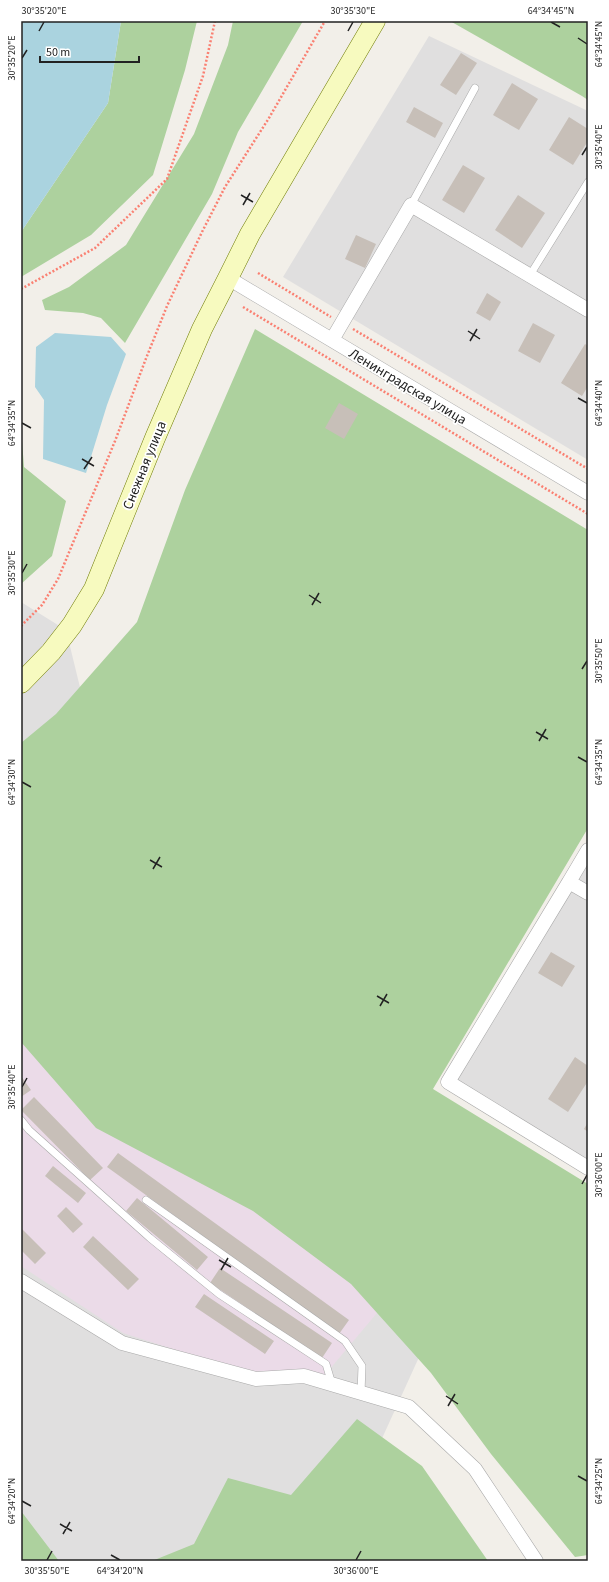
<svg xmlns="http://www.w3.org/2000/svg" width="609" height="1582" font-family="'Source Sans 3',sans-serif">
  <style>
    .residential { fill: #e0dfdf }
    .industrial { fill: #ebdbe8 }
    .forest { fill: #add19e }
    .water { fill: #aad3df }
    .building { fill: #c7bfb8 }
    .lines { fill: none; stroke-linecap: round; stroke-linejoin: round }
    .lane-casing { stroke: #a9a9a9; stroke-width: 8 }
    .street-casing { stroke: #a9a9a9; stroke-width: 15 }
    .secondary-casing { stroke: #707d05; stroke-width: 21 }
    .path { stroke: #fa8072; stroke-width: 2.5; stroke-dasharray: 2 2; stroke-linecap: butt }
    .lane { stroke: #fff; stroke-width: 7 }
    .street { stroke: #fff; stroke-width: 14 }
    .secondary { stroke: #f7fabf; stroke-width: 20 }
    .ticks { fill: none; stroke: #222; stroke-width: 1.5 }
    .labels { text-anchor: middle; stroke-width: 3.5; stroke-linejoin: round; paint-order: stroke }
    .street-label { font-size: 14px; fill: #222; stroke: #fff }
    .neatline { fill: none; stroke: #222; stroke-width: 1.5 }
    .ticks-label { font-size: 10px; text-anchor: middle; fill: #222 }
  </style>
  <rect width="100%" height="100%" fill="#f2efe9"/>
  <path class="residential" d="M429 36 588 111V460L283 277Z
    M21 602 66 630 87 716 21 764Z
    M588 842V1173L447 1089Z
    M21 1015 425 1344 379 1445 268 1561H21Z"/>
  <path class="industrial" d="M21 1027 283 1224 382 1307 324 1376 251 1374 123 1333 21 1266Z"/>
  <path class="forest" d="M121 21H197L185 70 153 175 91 235 21 277V232L108 103Z
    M233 21H303L238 132 212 194 125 343 101 318 83 313 45 310 42 300 69 287 126 245 194 134 228 45Z
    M450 21H588V100L582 96Z
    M255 329 588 530V828L433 1089 588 1184V1555L575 1557 491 1454 431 1373 351 1284 253 1211 96 1128 21 1042V743L56 714 137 622 185 490Z
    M21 428 24 467 66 501 52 556 21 584Z
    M357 1419 422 1466 488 1561H152L194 1544 228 1478 291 1495Z
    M21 1511 59 1561H21Z"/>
  <path class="water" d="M21 21H121L108 103 21 232Z
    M55 333 111 337 126 354 107 405 86 473 43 459 44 400 35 387 36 347Z"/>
  <path class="building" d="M461 53 477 63 456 95 440 85Z
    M512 83 538 99 519 130 493 115Z
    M414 107 443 123 435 138 406 122Z
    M569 117 588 129V141L573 165 549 150Z
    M463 165 485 178 464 213 442 200Z
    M518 195 545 213 522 248 495 230Z
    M356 235 376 244 365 268 345 259Z
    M487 293 501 302 490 321 476 313Z
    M533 323 555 335 540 363 518 351Z
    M585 344 588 346V386L582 396 561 383Z
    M339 403 358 414 344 439 325 428Z
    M551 952 575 966 562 987 538 973Z
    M575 1057 588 1066V1081L568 1112 548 1099Z
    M21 1076 31 1090 21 1097Z
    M34 1097 103 1168 90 1180 21 1110Z
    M588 1122V1132L584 1129Z
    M118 1153 349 1320 339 1334 107 1167Z
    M53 1166 86 1193 78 1203 45 1176Z
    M137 1198 208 1257 197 1270 126 1211Z
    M66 1207 83 1224 73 1233 57 1216Z
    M21 1228 46 1253 35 1264 21 1250Z
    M93 1236 139 1279 128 1290 83 1247Z
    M220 1268 332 1343 322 1358 210 1283Z
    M204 1294 274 1341 265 1354 195 1307Z"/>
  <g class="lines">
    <defs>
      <path id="lane" d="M411 205 475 88
        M530 275 588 182
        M21 1120 29 1130 150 1238 219 1294 326 1364 332 1384
        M146 1200 345 1341 362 1366 361 1393"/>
      <path id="street" d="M228 278 588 493
        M332 340 411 205 588 310
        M569 882 588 850
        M588 893 569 882 448 1082 588 1168
        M21 1281 122 1343 256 1379 304 1376 409 1407 475 1469 536 1561"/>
      <path id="secondary" d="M21 683 51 652 72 625 94 589 155 438 202 329 228 278 250 234 375 21"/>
    </defs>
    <use href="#lane" class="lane-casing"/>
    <use href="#street" class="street-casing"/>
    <use href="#secondary" class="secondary-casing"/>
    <path class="path" d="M258 273 331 317
      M21 289 95 248 167 179 203 76 215 21
      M243 307 588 514
      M353 329 588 469
      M21 626 42 605 58 579 115 441 145 361 167 306 202 232 225 187 269 118 325 21"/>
    <use href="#lane" class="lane"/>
    <use href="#street" class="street"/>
    <use href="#secondary" class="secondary"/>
  </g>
  <path class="ticks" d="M551 22 560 27M39 31 44 22M348 31 353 22M578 38 587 44M22 58 27 50M582 155 587 147M241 195 253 202M243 205 250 193M468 331 480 339M470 341 477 329M578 398 587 403M22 423 31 428M82 459 94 466M84 469 92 457M22 573 27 564M309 595 321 603M312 605 319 593M582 669 587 661M536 732 548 739M539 741 546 729M578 757 587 762M22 782 31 787M150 860 162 867M153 869 160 857M377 996 389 1003M380 1006 387 994M22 1087 27 1078M582 1184 587 1175M219 1260 231 1267M221 1270 228 1258M446 1396 458 1404M448 1406 455 1394M578 1476 587 1481M22 1501 31 1506M60 1524 72 1531M63 1534 70 1522M111 1555 120 1560M47 1560 52 1551M356 1560 361 1551"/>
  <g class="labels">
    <g class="street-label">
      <text transform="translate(408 386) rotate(31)" y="5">Ленинградская улица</text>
      <text transform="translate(144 465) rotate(-68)" y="5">Снежная улица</text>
    </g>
  </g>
  <rect width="609" height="1582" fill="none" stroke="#ffffff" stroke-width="44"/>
  <path d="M40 56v6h99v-6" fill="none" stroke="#222222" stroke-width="2"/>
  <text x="46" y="56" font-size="12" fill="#222222" stroke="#ffffff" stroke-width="3" paint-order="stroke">50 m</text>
  <rect x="22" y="22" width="565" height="1538" class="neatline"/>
  <g class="ticks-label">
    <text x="44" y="14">30°35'20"E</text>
    <text x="353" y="14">30°35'30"E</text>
    <text x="551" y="14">64°34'45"N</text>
    <text transform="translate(598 44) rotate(-90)" y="4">64°34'45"N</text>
    <text transform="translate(11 58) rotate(-90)" y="4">30°35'20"E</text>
    <text transform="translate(598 147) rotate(-90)" y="4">30°35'40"E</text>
    <text transform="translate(598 403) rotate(-90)" y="4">64°34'40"N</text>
    <text transform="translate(11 423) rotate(-90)" y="4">64°34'35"N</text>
    <text transform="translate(11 573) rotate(-90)" y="4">30°35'30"E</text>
    <text transform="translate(598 661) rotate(-90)" y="4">30°35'50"E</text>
    <text transform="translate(598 762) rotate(-90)" y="4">64°34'35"N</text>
    <text transform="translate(11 782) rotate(-90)" y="4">64°34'30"N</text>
    <text transform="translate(11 1087) rotate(-90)" y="4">30°35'40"E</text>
    <text transform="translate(598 1175) rotate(-90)" y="4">30°36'00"E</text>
    <text transform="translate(598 1481) rotate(-90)" y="4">64°34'25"N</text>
    <text transform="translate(11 1501) rotate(-90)" y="4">64°34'20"N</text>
    <text x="47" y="1574">30°35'50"E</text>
    <text x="120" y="1574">64°34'20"N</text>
    <text x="356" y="1574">30°36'00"E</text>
  </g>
</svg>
